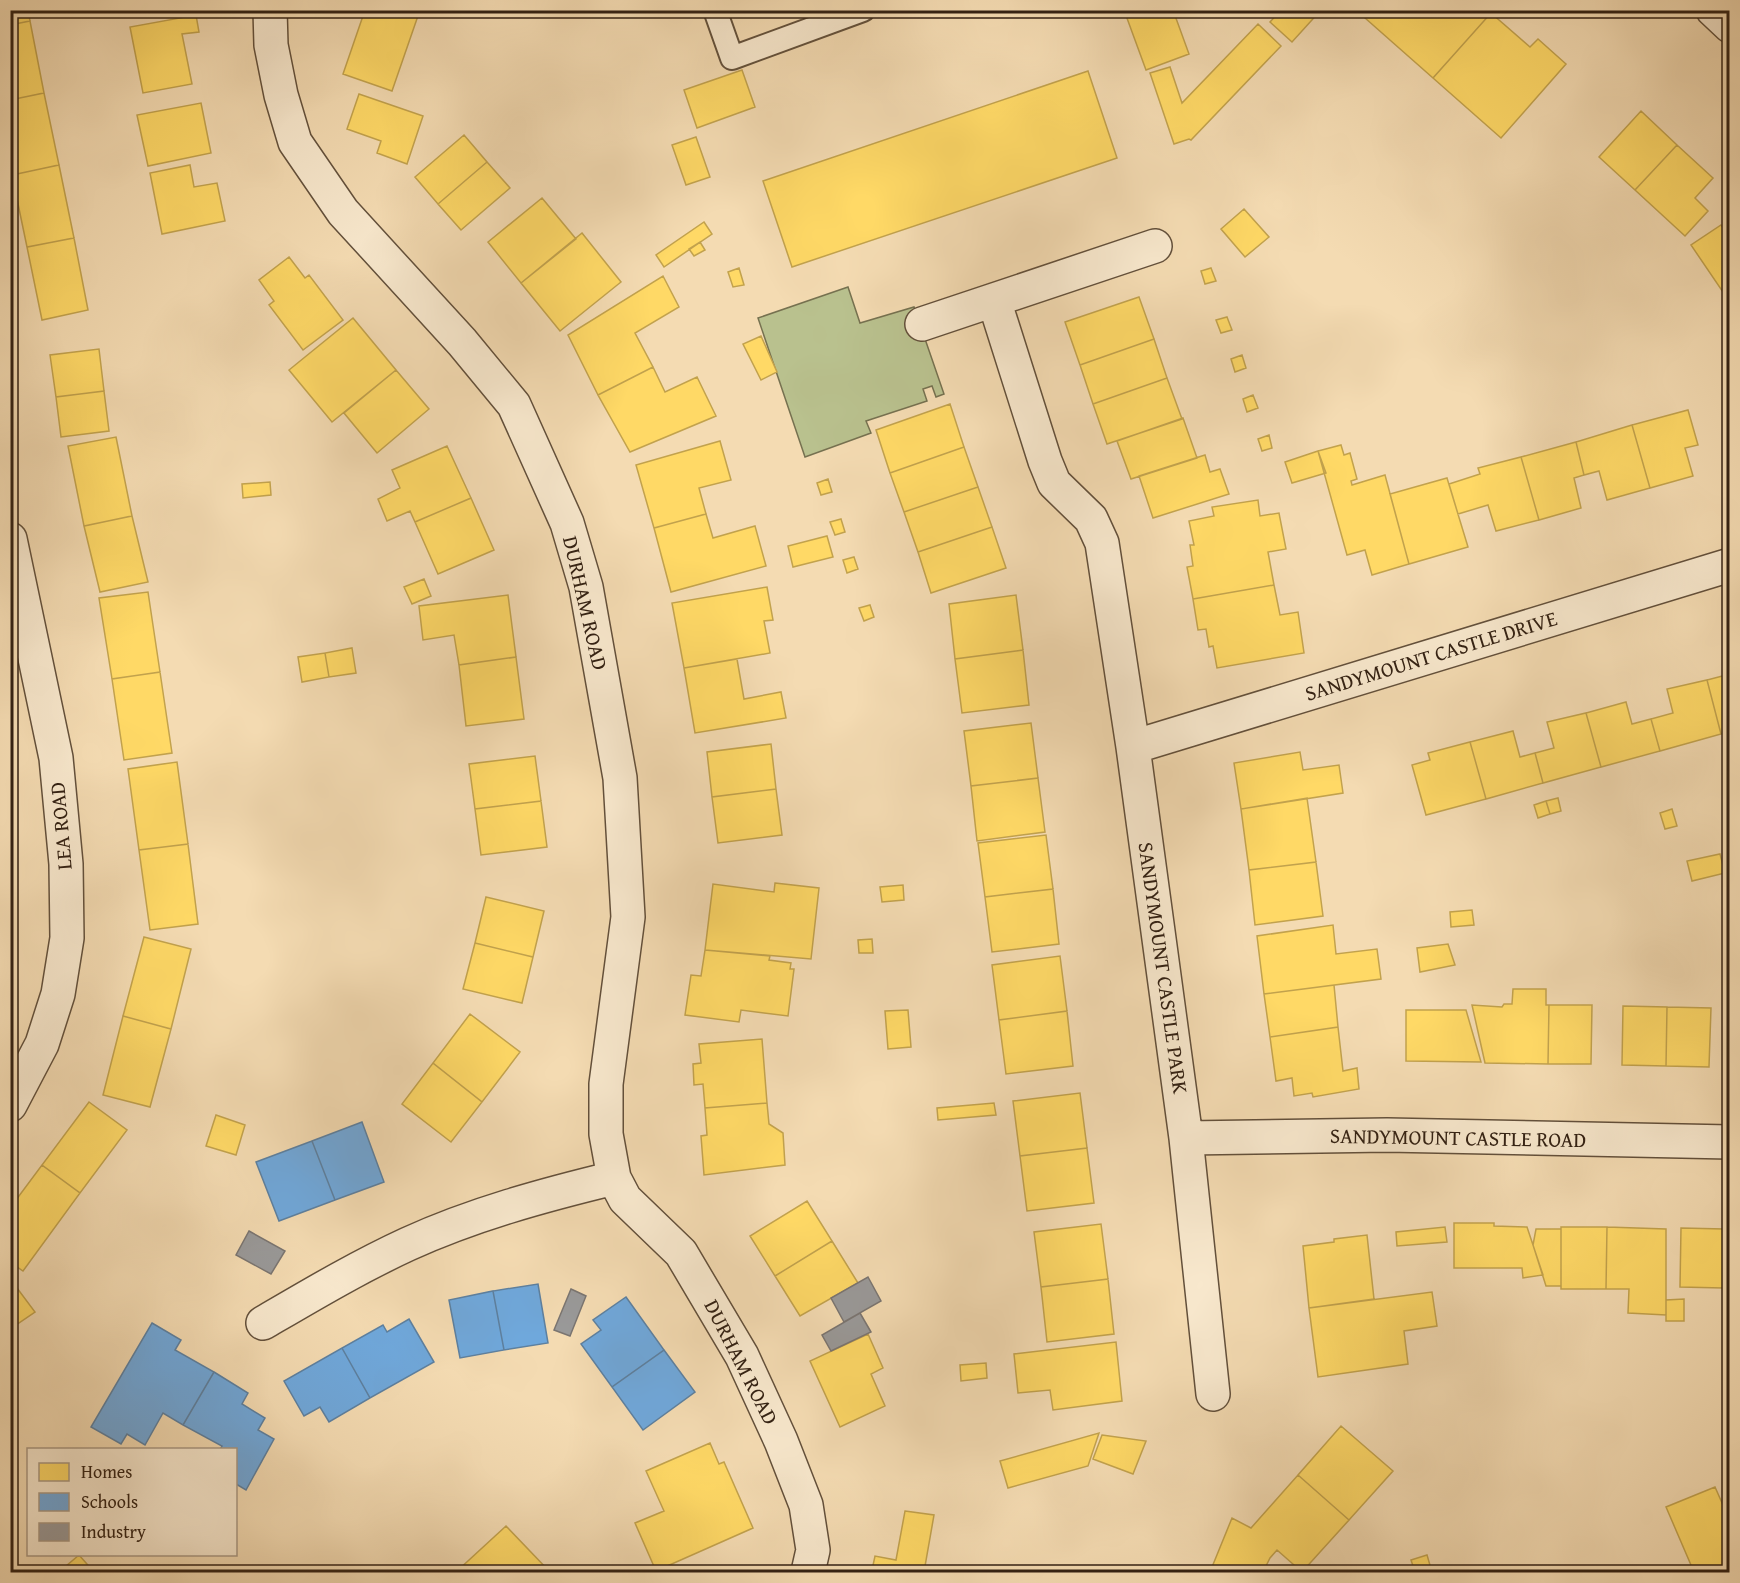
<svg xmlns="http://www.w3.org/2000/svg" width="1740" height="1583" font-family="'Gentium Book Plus',serif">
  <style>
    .green { fill: #b9c18e; stroke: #767150; stroke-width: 1.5 }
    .homes { fill: #ffd966; stroke: #c2a24d; stroke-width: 1.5 }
    .schools { fill: #6fa8dc; stroke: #5d80a0; stroke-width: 1.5 }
    .industry { fill: #999; stroke: #7a7571; stroke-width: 1.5 }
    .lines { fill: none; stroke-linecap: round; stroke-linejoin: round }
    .service-casing { stroke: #63503b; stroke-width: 26 }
    .minor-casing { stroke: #63503b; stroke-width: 36 }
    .tertiary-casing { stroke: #63503b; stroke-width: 36 }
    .service { stroke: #f8e8cd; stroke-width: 22 }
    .minor { stroke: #f8e8cd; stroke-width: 33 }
    .tertiary { stroke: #f8e8cd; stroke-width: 33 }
    .labels { text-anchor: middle; stroke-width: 6; stroke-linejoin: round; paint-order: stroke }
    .street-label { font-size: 21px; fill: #332113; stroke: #f8e8cd }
  </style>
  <rect width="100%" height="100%" fill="#f4dbb2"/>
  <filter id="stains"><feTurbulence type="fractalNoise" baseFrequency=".00333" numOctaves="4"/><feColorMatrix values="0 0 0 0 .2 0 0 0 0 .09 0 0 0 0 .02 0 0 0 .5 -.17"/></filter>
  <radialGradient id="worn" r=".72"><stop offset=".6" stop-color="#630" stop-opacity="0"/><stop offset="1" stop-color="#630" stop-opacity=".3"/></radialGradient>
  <path class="green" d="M848 287 860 323 914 307 944 394 936 397 932 386 923 389 927 401 866 421 871 433 805 457 758 318Z"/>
  <path class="homes" d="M10 10H28L30 21 10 25Z
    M365 10H420L392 91 343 74Z
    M1124 10H1173L1189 54 1146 70Z
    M1281 10H1321L1292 42 1270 22Z
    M1372 10H1488L1491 13 1433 78 1365 18Z
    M1491 13 1530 47 1538 39 1566 64 1501 138 1433 78Z
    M196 15 199 32 182 34 192 84 143 93 130 27Z
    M30 21 44 93 10 100V25Z
    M1258 24 1281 46 1191 140 1189 139 1174 144 1150 73 1170 67 1182 103Z
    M742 70 755 107 697 128 684 90Z
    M1088 71 1117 158 792 267 763 181Z
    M44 93 59 165 12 175 10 165V100Z
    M359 94 423 116 407 164 377 153 381 141 347 129Z
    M201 103 211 153 148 166 137 115Z
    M1641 111 1677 145 1635 190 1599 157Z
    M464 135 487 162 438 204 415 177Z
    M696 137 710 177 686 185 672 145Z
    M1677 145 1713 178 1695 198 1708 211 1685 236 1635 190Z
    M487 162 510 188 461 230 438 204Z
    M59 165 74 238 27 247 12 175Z
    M190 165 194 187 217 183 225 221 162 234 150 173Z
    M542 198 576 239 521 283 488 242Z
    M1244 209 1269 237 1245 257 1221 229Z
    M704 222 712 234 664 267 656 255Z
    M1721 225 1730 237V296L1727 298 1691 245Z
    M582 233 621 282 560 331 521 283Z
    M74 238 88 310 42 320 27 247Z
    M700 242 705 250 694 256 689 249Z
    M289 257 305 278 309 275 343 320 303 350 269 305 274 301 259 280Z
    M739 268 744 285 733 287 728 272Z
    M1211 268 1216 281 1205 284 1201 271Z
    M663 276 679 307 635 333 653 367 598 395 568 335Z
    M1139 297 1154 339 1080 365 1065 322Z
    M1227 317 1232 330 1221 333 1216 320Z
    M353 318 396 370 332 422 289 370Z
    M761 336 777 372 761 380 743 344Z
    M1154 339 1167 378 1093 404 1080 365Z
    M99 349 104 391 56 397 50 355Z
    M1242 355 1246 368 1235 372 1231 359Z
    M653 367 665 392 697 377 716 416 630 452 598 395Z
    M396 370 429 409 377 453 344 413Z
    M1167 378 1182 419 1107 444 1093 404Z
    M104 391 109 431 61 437 56 397Z
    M1253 395 1258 408 1247 412 1243 399Z
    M950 404 964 447 890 473 876 430Z
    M1688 410 1698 445 1685 448 1693 476 1650 488 1632 425Z
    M1183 418 1197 458 1131 479 1117 441Z
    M1632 425 1650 488 1607 500 1599 471 1584 475 1576 442Z
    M1269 435 1272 448 1262 451 1258 439Z
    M116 437 132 516 84 526 68 446Z
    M720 441 731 480 699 488 706 514 654 528 636 465Z
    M1576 442 1584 475 1574 478 1581 508 1539 520 1521 457Z
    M1341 445 1344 455 1350 453 1357 479 1351 481 1352 485 1385 475 1409 564 1372 575 1365 550 1347 555 1318 451Z
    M447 446 471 498 415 522 410 511 387 521 378 499 400 488 392 470Z
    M964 447 978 487 904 512 890 473Z
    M1318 451 1326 473 1292 483 1285 462Z
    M1205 455 1210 472 1220 469 1229 494 1153 518 1139 476Z
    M1521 457 1539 520 1496 531 1488 505 1458 514 1449 484 1480 474 1478 468Z
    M1447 478 1468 547 1409 564 1390 494Z
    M828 479 832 492 821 495 817 483Z
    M270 482 271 495 243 498 242 484Z
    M978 487 992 527 918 552 904 512Z
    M471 498 494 550 438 574 415 522Z
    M1258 500 1260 516 1279 513 1286 549 1268 552 1274 585 1193 599 1187 567 1193 566 1190 545H1194L1189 521 1214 516 1212 507Z
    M706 514 713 538 755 526 766 566 671 592 654 528Z
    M132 516 148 582 100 592 84 526Z
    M841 519 845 532 835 535 830 522Z
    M992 527 1006 568 931 593 918 552Z
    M827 536 833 557 793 567 788 546Z
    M854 557 858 569 847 573 843 560Z
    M424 579 431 596 412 604 404 587Z
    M1274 585 1280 615 1298 612 1304 653 1217 668 1213 646 1209 647 1206 629 1198 630 1193 599Z
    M767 587 773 620 764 621 770 653 684 668 672 603Z
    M148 592 160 672 112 679 99 598Z
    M508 595 516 657 459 665 454 635 423 640 419 606Z
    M1016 595 1023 650 955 659 949 604Z
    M870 605 874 617 864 621 859 608Z
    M352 648 356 673 329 677 325 653Z
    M1023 650 1029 705 962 713 955 659Z
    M325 653 329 677 302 682 298 657Z
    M516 657 524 719 466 726 459 665Z
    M737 659 744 699 781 692 786 718 695 733 684 668Z
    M160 672 172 753 124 760 112 679Z
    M1730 674V731L1721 734 1707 680Z
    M1707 680 1721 734 1660 751 1651 719 1673 713 1667 689Z
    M1626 702 1632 724 1651 719 1660 751 1601 767 1586 713Z
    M1586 713 1601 767 1543 783 1535 753 1554 748 1547 722Z
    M1031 723 1038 778 971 786 964 731Z
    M1513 731 1520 757 1535 753 1543 783 1486 799 1470 742Z
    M1470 742 1486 799 1426 815 1412 765 1430 760 1428 753Z
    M771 744 776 789 712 797 707 752Z
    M1300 752 1303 770 1339 765 1343 793 1241 809 1234 763Z
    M535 756 541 801 475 809 469 764Z
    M177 762 188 844 139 850 128 769Z
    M1038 778 1045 832 977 841 971 786Z
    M776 789 782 835 718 843 712 797Z
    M1307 798 1316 862 1249 870 1241 809Z
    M1558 798 1561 811 1550 814 1546 801Z
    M541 801 547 847 481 855 475 809Z
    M1546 801 1550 814 1538 818 1534 805Z
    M1672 809 1677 826 1665 829 1660 813Z
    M1046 835 1053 889 985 897 978 843Z
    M188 844 198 924 150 930 139 850Z
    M1720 854 1725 873 1692 881 1687 861Z
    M1316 862 1323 916 1255 925 1249 870Z
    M775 883 819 888 811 959 705 950 713 884 774 892Z
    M903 885 904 900 882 902 880 887Z
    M1053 889 1059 944 992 952 985 897Z
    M486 897 544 911 533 957 475 943Z
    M1472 910 1474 925 1451 927 1450 912Z
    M1333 925 1336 954 1377 949 1381 979 1264 994 1257 936Z
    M144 937 191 949 171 1029 123 1016Z
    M872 939 873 953H859L858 940Z
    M475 943 533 957 522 1003 463 989Z
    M1448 944 1455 965 1420 972 1417 948Z
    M705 950 770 956 769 960 791 963 790 969H794L788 1016 741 1010 739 1022 685 1015 691 975 701 976Z
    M1060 956 1067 1011 999 1020 992 965Z
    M1334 985 1338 1027 1270 1037 1264 994Z
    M1513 989H1546V1005H1549L1548 1064 1485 1063 1472 1005 1502 1007 1504 1004H1512Z
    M1549 1005H1592L1591 1064H1548Z
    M1623 1006 1667 1007 1666 1066 1622 1065Z
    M1667 1007 1711 1008 1709 1067 1666 1066Z
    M908 1010 911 1047 888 1049 885 1011Z
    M1406 1010H1466L1481 1062 1406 1061Z
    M1067 1011 1073 1066 1006 1074 999 1020Z
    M470 1014 520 1052 482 1102 433 1063Z
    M123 1016 171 1029 150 1107 103 1095Z
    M1338 1027 1343 1071 1357 1068 1359 1089 1313 1097 1312 1093 1294 1096 1292 1078 1276 1081 1270 1037Z
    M762 1039 767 1103 705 1108 703 1084 694 1085 693 1064 701 1063 699 1044Z
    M433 1063 482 1102 451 1142 402 1104Z
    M1080 1093 1087 1148 1020 1156 1013 1101Z
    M89 1102 127 1130 80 1193 42 1165Z
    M767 1103 769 1124 783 1133 785 1165 704 1175 701 1136 707 1135 705 1108Z
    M994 1103 996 1115 938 1120 937 1108Z
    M216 1115 245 1125 236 1155 206 1146Z
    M1087 1148 1094 1203 1027 1211 1020 1156Z
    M42 1165 80 1193 23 1271 10 1262V1208Z
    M807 1201 832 1241 775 1276 750 1236Z
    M1454 1223H1494V1226L1527 1227 1543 1275 1523 1278 1522 1268H1454Z
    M1101 1224 1108 1279 1041 1287 1034 1232Z
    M1445 1227 1447 1242 1397 1246 1396 1232Z
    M1561 1227H1607L1606 1289H1561Z
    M1607 1227 1666 1229V1315L1628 1313 1629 1289H1606Z
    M1681 1228 1724 1229 1723 1288 1680 1287Z
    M1536 1229H1561V1286H1546L1533 1245Z
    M1724 1229H1730V1288H1723Z
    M1367 1235 1374 1299 1309 1308 1303 1246 1334 1242V1239Z
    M832 1241 858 1283 800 1316 775 1276Z
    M1108 1279 1114 1334 1047 1342 1041 1287Z
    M17 1288 35 1312 10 1329V1293Z
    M1432 1292 1437 1326 1404 1331 1408 1364 1318 1377 1309 1308Z
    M1684 1299V1321H1666V1300Z
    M868 1334 883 1368 871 1374 885 1406 840 1427 810 1361Z
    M1116 1342 1122 1401 1053 1410 1050 1390 1018 1393 1014 1354Z
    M986 1363 987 1378 961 1381 960 1365Z
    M1341 1426 1393 1471 1349 1520 1298 1475Z
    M1099 1433 1088 1466 1008 1488 1000 1461Z
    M1102 1435 1146 1441 1133 1474 1093 1459Z
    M710 1443 719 1464 724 1462 753 1528 656 1571 635 1523 664 1511 646 1471Z
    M1298 1475 1349 1520 1302 1572 1277 1550 1270 1558 1263 1572H1210L1232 1518 1251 1528Z
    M1715 1487 1730 1521V1571L1694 1572 1666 1507Z
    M905 1511 934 1515 924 1572H853L854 1566 872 1570 875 1556 896 1560Z
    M506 1526 550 1572H456Z
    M79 1555 94 1572H59Z
    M1427 1555 1432 1572H1415L1411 1560Z"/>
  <path class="schools" d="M362 1122 384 1182 335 1200 312 1141Z
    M312 1141 335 1200 279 1221 256 1162Z
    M538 1284 548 1343 504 1350 493 1291Z
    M493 1291 504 1350 460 1358 449 1300Z
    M626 1297 664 1350 612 1387 581 1344 601 1330 593 1320Z
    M409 1319 434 1362 370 1398 342 1348 383 1325 387 1332Z
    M152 1323 181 1340 175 1350 214 1372 183 1425 163 1413 145 1445 127 1434 121 1444 91 1427Z
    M342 1348 370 1398 329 1422 320 1407 304 1416 284 1381Z
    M664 1350 695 1392 643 1430 612 1387Z
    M214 1372 248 1393 242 1404 265 1418 258 1430 274 1439 246 1490 236 1484V1450H220L222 1446 183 1425Z"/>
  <path class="industry" d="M249 1231 285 1251 271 1274 236 1255Z
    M868 1277 881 1301 844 1322 831 1298Z
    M571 1289 586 1296 570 1336 554 1330Z
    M860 1313 871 1332 831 1351 822 1335Z"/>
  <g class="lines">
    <defs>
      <path id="service" d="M715 10 732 58 863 10"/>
      <path id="minor" d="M270 10 271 45 281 95 295 142 343 212 462 342 514 405 567 523 586 587 620 778 628 917 606 1084V1134L614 1178 625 1199 681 1253 742 1356 781 1441 806 1505 813 1550 808 1572
        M994 300 1045 461 1054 483 1091 519 1102 543 1133 747 1186 1138 1213 1394
        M922 324 1155 246
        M10 539 56 758 66 864 67 938 58 994 42 1044 10 1105
        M1133 747 1730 565
        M1186 1138 1387 1135 1730 1142
        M263 1323C311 1295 358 1267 408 1244 474 1214 544 1195 614 1178"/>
      <path id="tertiary" d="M1713 10 1730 26"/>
    </defs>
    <use href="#service" class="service-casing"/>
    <use href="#minor" class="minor-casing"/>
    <use href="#tertiary" class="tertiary-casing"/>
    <use href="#service" class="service"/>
    <use href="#minor" class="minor"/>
    <use href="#tertiary" class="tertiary"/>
  </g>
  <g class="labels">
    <g class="street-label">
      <text transform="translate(585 603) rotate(77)" y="7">DURHAM ROAD</text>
      <text transform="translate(1431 656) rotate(-17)" y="7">SANDYMOUNT CASTLE DRIVE</text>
      <text transform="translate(61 826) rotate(-95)" y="7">LEA ROAD</text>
      <text transform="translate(1163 968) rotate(82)" y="7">SANDYMOUNT CASTLE PARK</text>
      <text transform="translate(1458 1138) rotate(1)" y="7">SANDYMOUNT CASTLE ROAD</text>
      <text transform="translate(741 1362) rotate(63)" y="7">DURHAM ROAD</text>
    </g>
  </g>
  <rect width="1740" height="1583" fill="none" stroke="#f4dbb2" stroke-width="36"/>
  <rect x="12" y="12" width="1716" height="1559" fill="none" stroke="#332113" stroke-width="3"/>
  <rect x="18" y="18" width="1704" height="1547" fill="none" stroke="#332113" stroke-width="1.5"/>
  <rect x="27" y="1448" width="210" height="108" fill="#f8e8cd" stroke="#a99883" stroke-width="1.5"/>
  <rect x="39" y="1463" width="30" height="18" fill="#ffd966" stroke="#a99883" stroke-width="1.5"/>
  <text x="81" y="1478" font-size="18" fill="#332113">Homes</text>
  <rect x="39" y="1493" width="30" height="18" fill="#6fa8dc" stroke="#a99883" stroke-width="1.5"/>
  <text x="81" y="1508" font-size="18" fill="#332113">Schools</text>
  <rect x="39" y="1523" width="30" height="18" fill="#999999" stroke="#a99883" stroke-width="1.5"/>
  <text x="81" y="1538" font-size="18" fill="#332113">Industry</text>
  <rect width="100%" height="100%" filter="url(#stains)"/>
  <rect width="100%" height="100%" fill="url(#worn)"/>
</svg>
